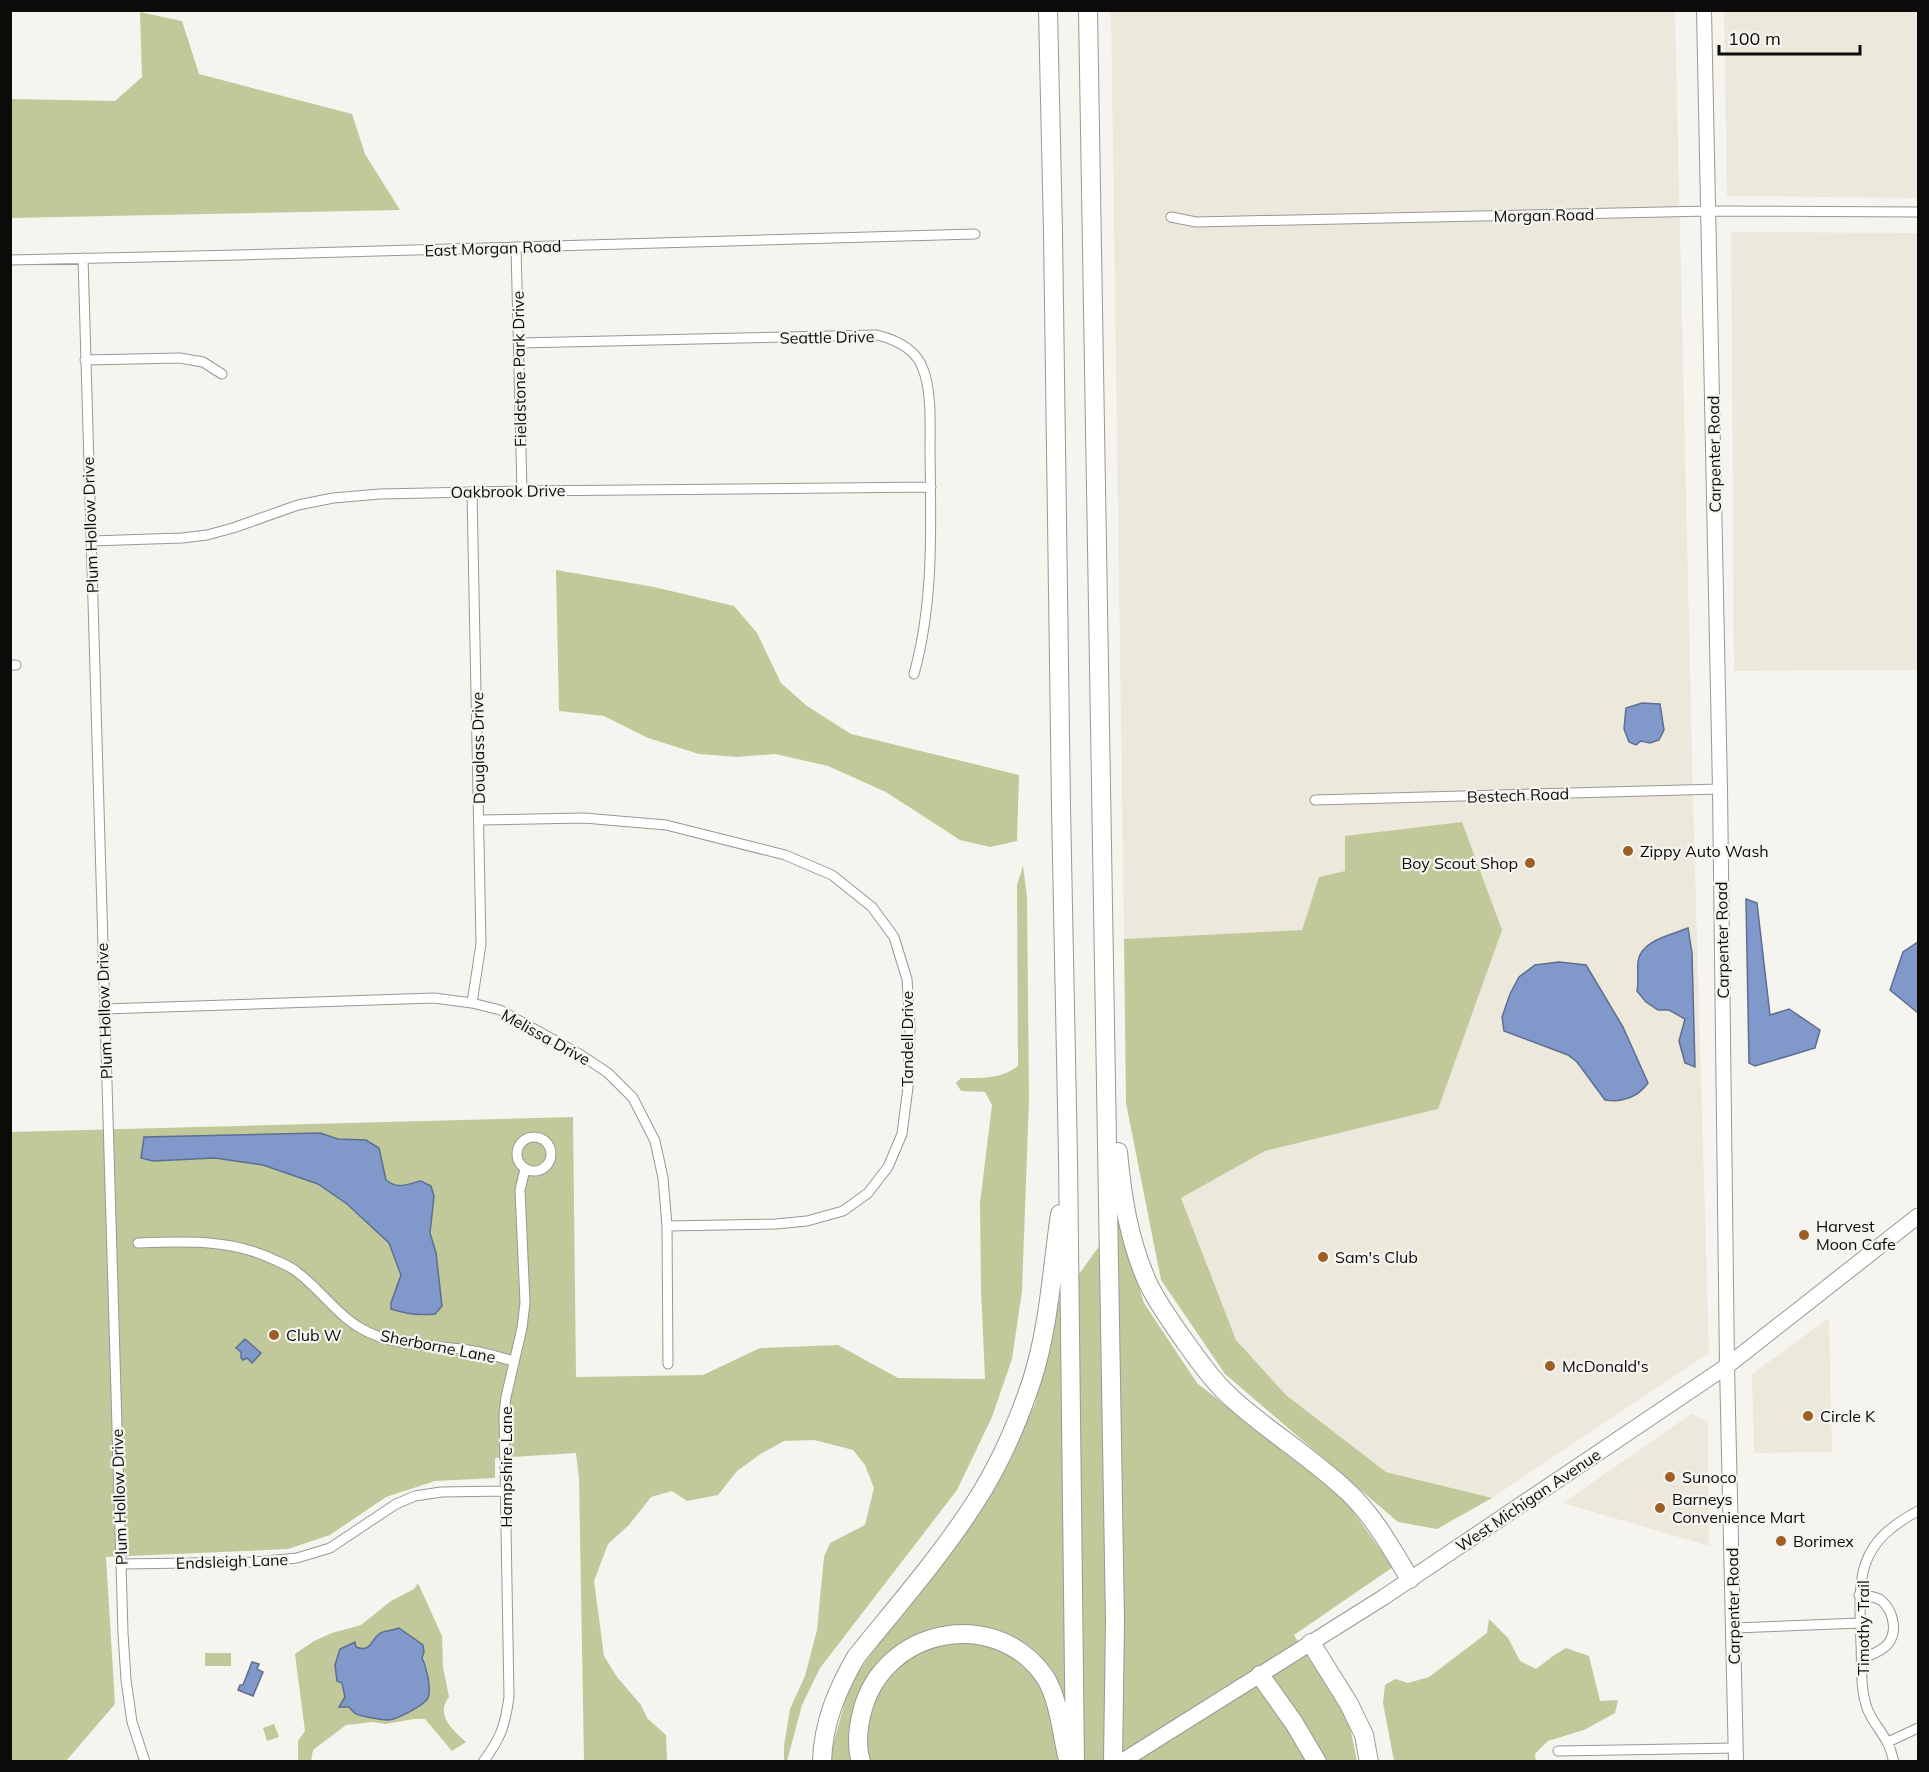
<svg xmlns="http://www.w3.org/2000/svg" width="1929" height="1772" font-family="Mulish,sans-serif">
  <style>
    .built { fill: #ede8dc }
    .green { fill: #c1c99a; fill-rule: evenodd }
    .water { fill: #8098ca; stroke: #5d6e90; stroke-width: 1.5 }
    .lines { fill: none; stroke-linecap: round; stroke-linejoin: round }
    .minor-casing { stroke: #999893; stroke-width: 11 }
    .secondary-casing { stroke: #999893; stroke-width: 16 }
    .trunk-casing { stroke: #999893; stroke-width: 17 }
    .motorway-casing { stroke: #999893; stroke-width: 20 }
    .minor { stroke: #fff; stroke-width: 9 }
    .secondary { stroke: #fff; stroke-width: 14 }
    .trunk { stroke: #fff; stroke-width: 15 }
    .motorway { stroke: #fff; stroke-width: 18 }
    .poi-dot { fill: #9d5f25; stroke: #f6f4ef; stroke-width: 2 }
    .labels { text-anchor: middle; stroke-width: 4.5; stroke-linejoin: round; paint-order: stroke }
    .street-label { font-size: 16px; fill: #0c0b0a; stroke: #f6f4ef }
    .poi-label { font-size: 16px; fill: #0c0b0a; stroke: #f6f4ef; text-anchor: start }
  </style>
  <rect width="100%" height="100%" fill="#f6f4ef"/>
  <path class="built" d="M1111 11H1675L1693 800 1709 1353 1492 1498 1386 1472 1286 1395 1236 1340 1181 1198 1265 1151 1438 1109 1345 871 1319 878 1302 930 1124 939Z
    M1724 11H1918V198L1727 196Z
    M1731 232 1918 233V670L1734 671Z
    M1829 1318 1832 1452 1754 1453 1752 1374Z
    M1691 1414 1708 1422 1709 1546 1563 1503Z"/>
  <path class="green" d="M140 12 182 21 199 74 352 114 365 154 400 210 11 218V99L115 101 142 77Z
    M556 570 654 587 734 606 757 633 781 683 807 706 851 734 1019 775 1017 841 990 847 960 840 886 792 828 766 775 754 737 757 699 754 648 738 604 716 559 711Z
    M1462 822 1502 930 1438 1109 1265 1151 1181 1198 1236 1340 1286 1395 1386 1472 1492 1498 1437 1529 1398 1522 1225 1374 1161 1280 1126 1103 1124 939 1302 930 1319 877 1345 871V836Z
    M1023 866 1027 897 1029 1099 1022 1291 1012 1359 992 1417 957 1490 820 1668 802 1705 787 1761H784V1746L790 1709 805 1676 817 1630 824 1557 830 1543 865 1525 874 1488 865 1465 853 1450 814 1440 784 1441 759 1455 737 1471 718 1495 687 1501 672 1491 651 1497 629 1525 608 1544 594 1581 604 1656 617 1677 641 1705 647 1718 666 1735 667 1761H584L579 1478 576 1453 495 1458V1478L435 1481 386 1497 330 1535 288 1549 106 1557 115 1704 66 1761H11L10 1132 573 1117 576 1377 703 1375 760 1348 838 1345 898 1378 985 1379 981 1289 980 1203 992 1105 985 1092 961 1091 956 1083 961 1078C982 1078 1001 1079 1018 1066L1017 885ZM320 1133 338 1139 366 1140 379 1148 386 1181C399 1190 407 1184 421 1181L431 1186 434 1196 430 1233 436 1253 435 1314 422 1316 403 1313 391 1303 401 1275 389 1243 347 1204 318 1184 263 1165 215 1158 153 1161 141 1157 144 1137Z
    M1118 1220 1144 1303 1197 1383 1344 1499 1393 1567 1294 1635 1349 1722 1357 1761 831 1762 830 1756 850 1683 989 1495 1035 1404 1056 1306Z
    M418 1583 442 1636 443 1667 449 1697C435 1715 452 1729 466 1742L452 1751 425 1719H414L385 1724 373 1722 346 1725 313 1750 311 1761H298V1741L305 1731 295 1654 314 1641 332 1633 361 1625 391 1601 414 1589ZM399 1628 423 1645 422 1658 428 1672V1688L345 1697 342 1683 335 1665 340 1649 354 1643 356 1648C371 1653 371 1641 379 1634 383 1631 393 1631 399 1628Z
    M1489 1619 1508 1638 1520 1661 1536 1669 1553 1656 1566 1648 1589 1656 1600 1701 1618 1700 1615 1713 1584 1730 1548 1741 1535 1754 1536 1761H1394L1383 1703 1385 1685 1395 1679 1408 1683 1429 1677 1487 1633Z
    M205 1653H231V1666H205Z
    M274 1724 279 1737 267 1741 263 1728Z"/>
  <path class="water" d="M1642 703 1660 704 1664 730 1659 740 1650 743 1641 741 1636 745 1629 742 1624 729 1626 708Z
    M1746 899 1757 903 1770 1015 1789 1009 1820 1030 1815 1048 1755 1066 1749 1063Z
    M1688 928 1692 953 1695 1067 1685 1063 1679 1041 1685 1019 1669 1010H1658L1646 1002 1637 991C1639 981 1637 972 1638 962 1640 940 1672 935 1688 928Z
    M1918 942V1013L1890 990 1903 952Z
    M1559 962 1586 965 1623 1027 1648 1083C1638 1097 1622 1103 1605 1100L1577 1062 1568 1055 1504 1031 1502 1017 1510 994 1519 977 1535 965Z
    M320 1133 338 1139 366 1140 379 1148 386 1180C399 1190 407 1184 421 1181L431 1186 434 1196 430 1233 436 1253 442 1306 435 1314C420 1316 406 1314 391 1309V1303L401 1275 389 1243 347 1204 318 1184 263 1165 215 1158 153 1161 141 1158 144 1137Z
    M245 1339 261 1353 252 1363 247 1358 243 1360 241 1358V1352L236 1348Z
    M399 1628 423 1645 424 1652 422 1658C426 1666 432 1689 428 1698 425 1705 396 1720 388 1720 383 1720 359 1716 356 1714 353 1712 351 1709 349 1707H339L345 1697 342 1683 337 1681 335 1665 340 1649 355 1642 356 1647C371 1653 371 1640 379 1634 383 1630 393 1631 399 1628Z
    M252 1662 259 1664 257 1669 263 1672 253 1696 238 1690 240 1685H243Z"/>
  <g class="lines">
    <defs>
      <path id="minor" d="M1171 217 1196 222 1709 211 1918 212
        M516 247 522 491
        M83 258 123 1633 126 1680 132 1722 145 1762
        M10 260 239 255 975 234
        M519 343 877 335C897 340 916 349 923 369 932 392 930 426 930 451 931 526 934 602 914 674
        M85 360 180 358 203 362 222 374
        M91 541 182 538 207 535 233 528 298 505 333 498 380 494 522 491 931 487
        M10 665H16
        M1315 800 1720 789
        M480 820 584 818 666 825 785 855 832 875 872 907 894 937 907 979 910 1028 908 1087 902 1134 888 1167 868 1193 843 1211 807 1221 776 1224 667 1226
        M472 1003 481 944 472 492
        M104 1009 434 998 472 1003 500 1010 581 1055 608 1073 633 1098 655 1141 663 1178 667 1226 668 1364
        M517 1154a17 17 0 1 1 34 0a17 17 0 1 1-34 0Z
        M138 1243C186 1241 233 1239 277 1261 284 1264 291 1267 297 1272 320 1289 337 1315 362 1329 395 1348 438 1344 474 1351 487 1353 501 1358 514 1361
        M122 1564 255 1562 297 1558 330 1548 396 1504 415 1496 441 1492 506 1491
        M1859 1595C1867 1596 1876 1596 1882 1601 1894 1612 1898 1633 1887 1645 1880 1652 1870 1655 1862 1659
        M1734 1628 1860 1623
        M1888 1742 1918 1728
        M1558 1751 1736 1748
        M483 1762C501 1738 505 1726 509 1697L504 1414 506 1397 522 1328 525 1303 520 1190 525 1169
        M1894 1762C1892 1756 1891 1749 1888 1744 1882 1731 1872 1722 1867 1708 1860 1688 1862 1665 1861 1644 1859 1579 1854 1545 1918 1511"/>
      <path id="secondary" d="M1704 10 1720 789 1727 1366 1736 1762"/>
      <path id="trunk" d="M1121 1762 1384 1597 1727 1366 1918 1216"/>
      <path id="motorway" d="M1048 10 1053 232 1061 807 1068 1158 1075 1762
        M1088 10 1115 1621 1113 1762
        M1118 1152C1122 1197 1129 1240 1147 1281 1157 1303 1172 1323 1186 1343 1201 1364 1216 1385 1236 1402 1271 1433 1312 1458 1347 1491 1374 1516 1391 1548 1410 1579
        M1311 1643 1349 1704 1364 1735 1369 1762
        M1260 1675 1294 1723 1317 1762
        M822 1762C823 1723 837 1690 856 1657 897 1606 941 1556 976 1501 1000 1464 1018 1422 1032 1380 1049 1327 1052 1269 1060 1214
        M861 1762C856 1746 858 1728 862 1712 883 1628 995 1605 1045 1677 1058 1697 1062 1733 1067 1756"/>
    </defs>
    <use href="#minor" class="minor-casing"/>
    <use href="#secondary" class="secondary-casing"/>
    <use href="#trunk" class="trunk-casing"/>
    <use href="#motorway" class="motorway-casing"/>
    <use href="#minor" class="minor"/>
    <use href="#secondary" class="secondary"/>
    <use href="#trunk" class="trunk"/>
    <use href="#motorway" class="motorway"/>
  </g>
  <g class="poi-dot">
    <circle cx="1628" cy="851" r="6"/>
    <circle cx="1530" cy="863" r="6"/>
    <circle cx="1804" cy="1235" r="6"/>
    <circle cx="1323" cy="1257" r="6"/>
    <circle cx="274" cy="1335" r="6"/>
    <circle cx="1550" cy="1366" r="6"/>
    <circle cx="1808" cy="1416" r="6"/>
    <circle cx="1670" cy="1477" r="6"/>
    <circle cx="1660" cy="1508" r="6"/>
    <circle cx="1781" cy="1541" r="6"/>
  </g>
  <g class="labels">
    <g class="street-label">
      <text transform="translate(1544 215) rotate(-1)" y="6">Morgan Road</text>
      <text transform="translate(493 248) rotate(-2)" y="6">East Morgan Road</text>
      <text transform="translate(827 337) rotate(-1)" y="6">Seattle Drive</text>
      <text transform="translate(519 369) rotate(-91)" y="6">Fieldstone Park Drive</text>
      <text transform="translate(1714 454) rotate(-91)" y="6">Carpenter Road</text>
      <text transform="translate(508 491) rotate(-1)" y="6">Oakbrook Drive</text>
      <text transform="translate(90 525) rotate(-92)" y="6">Plum Hollow Drive</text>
      <text transform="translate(478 748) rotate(-91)" y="6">Douglass Drive</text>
      <text transform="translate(1518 795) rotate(-2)" y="6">Bestech Road</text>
      <text transform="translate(1722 940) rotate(-91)" y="6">Carpenter Road</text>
      <text transform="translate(104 1011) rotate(-92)" y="6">Plum Hollow Drive</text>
      <text transform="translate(546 1037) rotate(29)" y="6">Melissa Drive</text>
      <text transform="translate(907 1039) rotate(-90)" y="6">Tandell Drive</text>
      <text transform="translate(438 1346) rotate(11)" y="6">Sherborne Lane</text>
      <text transform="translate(506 1467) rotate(-90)" y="6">Hampshire Lane</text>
      <text transform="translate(119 1497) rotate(-92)" y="6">Plum Hollow Drive</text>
      <text transform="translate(1528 1500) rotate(-34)" y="6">West Michigan Avenue</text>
      <text transform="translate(232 1561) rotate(-2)" y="6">Endsleigh Lane</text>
      <text transform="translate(1733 1606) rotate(-91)" y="6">Carpenter Road</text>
      <text transform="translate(1863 1628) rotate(-90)" y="6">Timothy Trail</text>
    </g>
    <g class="poi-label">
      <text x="1640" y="857">Zippy Auto Wash</text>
      <text x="1518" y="869" text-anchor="end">Boy Scout Shop</text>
      <text x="1816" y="1232">Harvest<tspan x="1816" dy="18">Moon Cafe</tspan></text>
      <text x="1335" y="1263">Sam's Club</text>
      <text x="286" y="1341">Club W</text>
      <text x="1562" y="1372">McDonald's</text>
      <text x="1820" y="1422">Circle K</text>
      <text x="1682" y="1483">Sunoco</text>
      <text x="1672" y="1505">Barneys<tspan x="1672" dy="18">Convenience Mart</tspan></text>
      <text x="1793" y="1547">Borimex</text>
    </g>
  </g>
  <rect width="1929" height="1772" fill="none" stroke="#0c0b0a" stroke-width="24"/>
  <path d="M1719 45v9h141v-9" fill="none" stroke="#0c0b0a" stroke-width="3"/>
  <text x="1728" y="45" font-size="18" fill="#0c0b0a" stroke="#f6f4ef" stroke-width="4.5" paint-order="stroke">100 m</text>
</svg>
